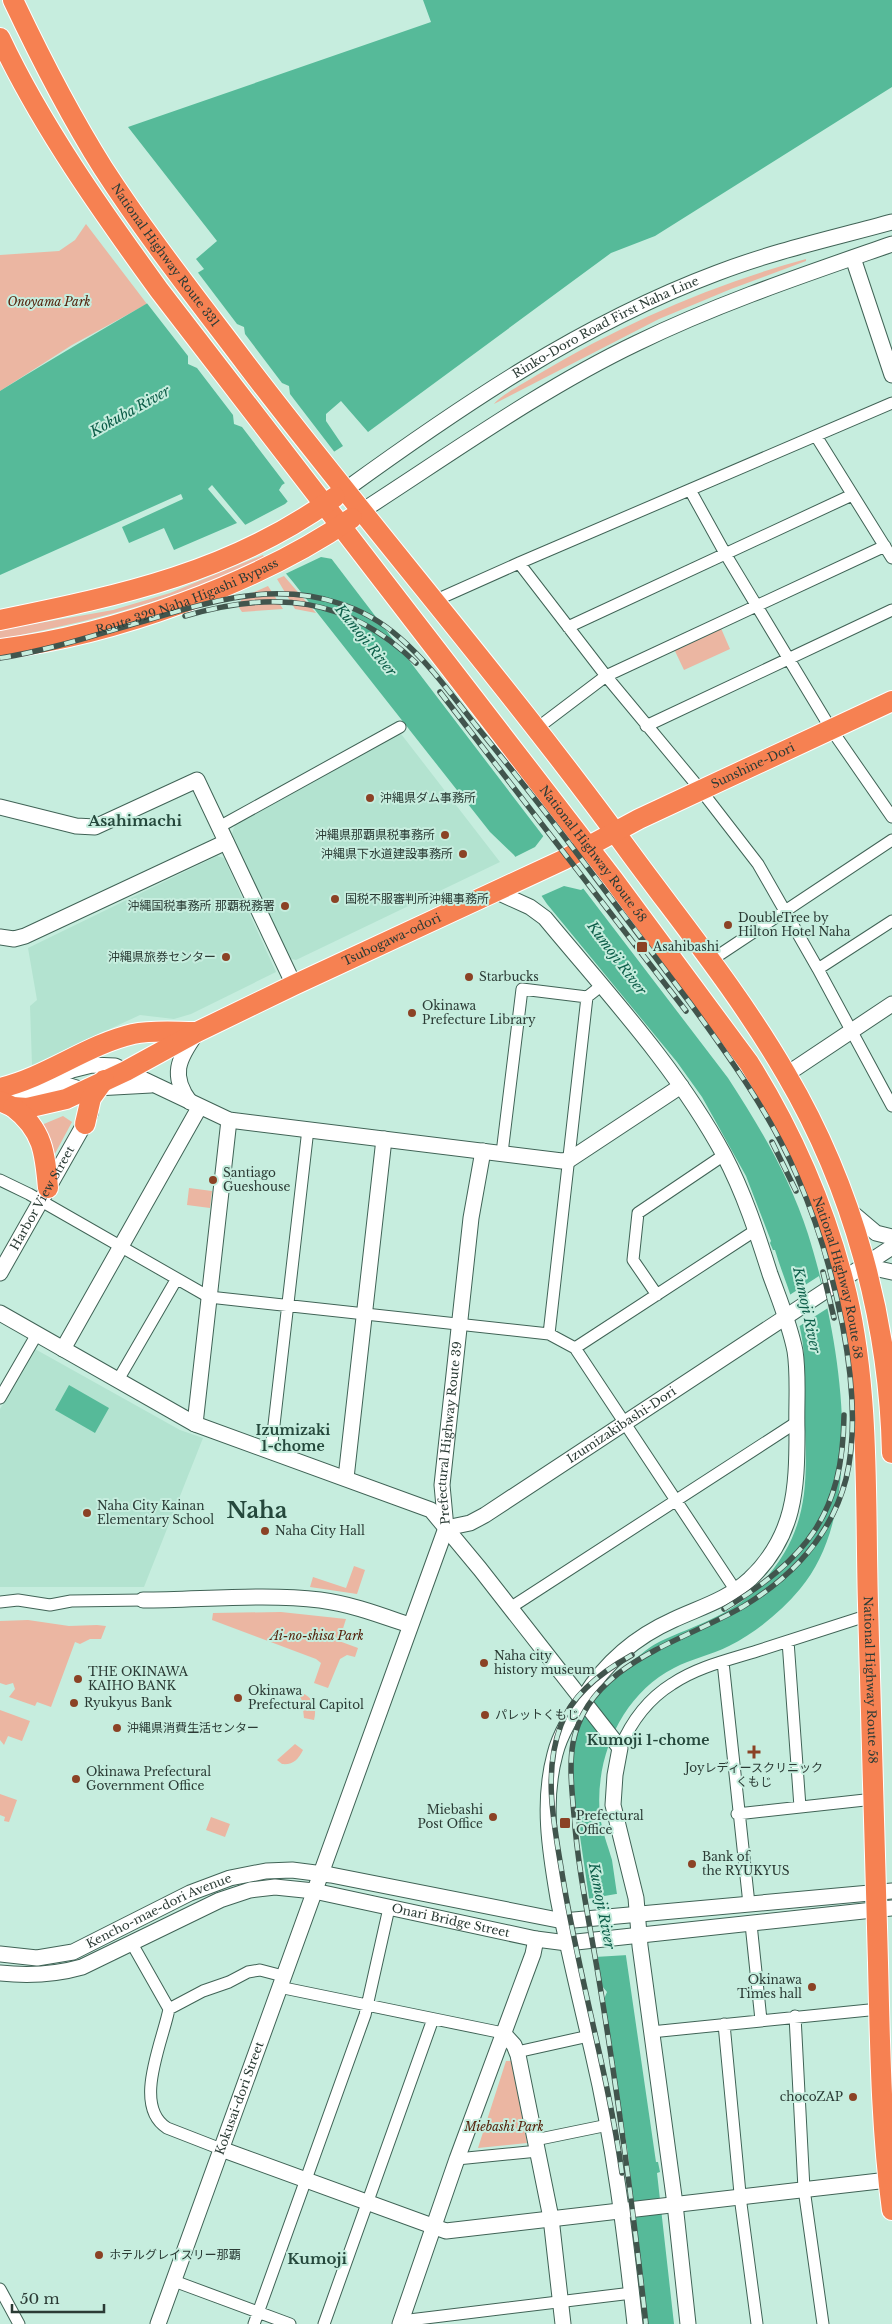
<svg xmlns="http://www.w3.org/2000/svg" width="892" height="2324" font-family="'Libre Baskerville','Noto Sans JP',serif">
  <style>
    .built { fill: #b3e3d0 }
    .green { fill: #ebb6a2 }
    .water { fill: #56ba99 }
    .pier { fill: #c6edde }
    .lines { fill: none; stroke-linecap: round; stroke-linejoin: round }
    .street-casing { stroke: #406356; stroke-width: 13 }
    .secondary-casing { stroke: #406356; stroke-width: 17 }
    .highway-casing { stroke: #fff; stroke-width: 22 }
    .street { stroke: #fff; stroke-width: 11 }
    .secondary { stroke: #fff; stroke-width: 15 }
    .highway { stroke: #f68152; stroke-width: 20 }
    .rail-casing { stroke: #41554d; stroke-width: 5.5 }
    .rail { stroke: #c6edde; stroke-width: 4; stroke-dasharray: 11; stroke-linecap: butt }
    .poi-dot { fill: #8b4225; stroke: #c6edde; stroke-width: 2 }
    .labels { text-anchor: middle; stroke-width: 4; stroke-linejoin: round; paint-order: stroke }
    .street-label { font-size: 12px; fill: #2b3b35; stroke: #c6edde }
    .park-label { font-size: 12px; font-style: italic; fill: #54220c; stroke: #c6edde }
    .poi-label { font-size: 12px; fill: #2b3b35; stroke: #c6edde; text-anchor: start }
    .water-label { font-size: 14px; font-style: italic; fill: #0d5e49; stroke: #c6edde }
    .neighbourhood-label { font-size: 14px; font-weight: bold; fill: #25483c; stroke: #c6edde }
    .quarter-label { font-size: 15px; font-weight: bold; fill: #25483c; stroke: #c6edde }
    .town-label { font-size: 22px; font-weight: bold; fill: #25483c; stroke: #c6edde }
  </style>
  <rect width="100%" height="100%" fill="#c6edde"/>
  <path class="built" d="M398 730 500 862 296 960 287 958 232 834 235 824Z
    M217 856 224 858 276 972 191 1014 174 1019 140 1015 32 1065 30 1006 37 1000 28 948Z
    M35 1349 180 1430 203 1438 144 1587H0V1409Z"/>
  <path class="green" d="M86 224 147 304 72 345 0 391V255L59 251 75 240Z
    M806 259V261L731 289 659 319 494 404C501 395 526 382 537 375 622 324 711 285 806 259Z
    M263 555 264 557C182 598 90 622 0 639V630L113 610 170 593Z
    M284 576 316 613 295 609 277 579Z
    M268 586 283 609 242 612 238 606 243 597Z
    M720 626 730 649 684 670 674 649Z
    M63 1116 72 1122 51 1161 39 1126Z
    M189 1188 212 1191 210 1208 187 1205Z
    M354 1566 365 1570 357 1594 310 1587 313 1577 346 1588Z
    M281 1612 346 1619 339 1641 358 1648 355 1657 347 1655 340 1659 328 1688 314 1683 321 1663 316 1659 212 1620 213 1613Z
    M28 1620 69 1626 97 1625 106 1626 101 1639H90L80 1644 75 1642 51 1707 37 1702 35 1706 9 1697 15 1689 13 1683 6 1685 0 1683V1621Z
    M302 1693C314 1698 317 1708 314 1720L304 1718 302 1701 299 1694Z
    M0 1710 30 1721 22 1741 8 1736 4 1745 0 1740Z
    M295 1744 303 1750C298 1760 293 1765 282 1764L277 1760Z
    M0 1794 17 1800 9 1822 4 1821 5 1817 0 1815Z
    M211 1817 230 1824 225 1837 206 1830Z
    M506 2061H512L527 2143 478 2148Z"/>
  <path class="water" d="M423 0H892V87L655 236 611 253 368 432 341 401 326 414V421L343 446 282 485 279 490 728 1078C760 1127 790 1178 808 1234 838 1329 871 1505 800 1589 781 1612 756 1632 729 1646 711 1655 691 1659 674 1668 621 1695 594 1759 600 1816 602 1831 608 1846 612 1860L656 2162H658L660 2172 657 2173 674 2324H647L628 2154 604 1999 607 1992 602 1986 571 1775C573 1723 593 1687 636 1658 644 1652 652 1645 661 1641 694 1626 731 1615 757 1588 813 1530 807 1480 804 1405 804 1381 806 1356 801 1333 796 1305 783 1277 775 1250H773L770 1243 771 1241 746 1176 702 1097 677 1062 547 904 514 855 490 832 293 582 212 485 208 489 237 523 174 550 164 528 129 543 122 527 183 499 181 494 0 575V391C67 349 136 311 204 269L196 259 217 241 128 127 431 22Z
    M69 1385 109 1408 95 1433 55 1410Z"/>
  <path class="pier" d="M196 270 237 324 244 327 245 334 282 383 289 386 290 394 336 454 287 486 242 427 234 424 233 415 197 368 188 364V356L146 302Z
    M291 498 338 560 321 557 283 575 243 526 285 504Z
    M545 834 584 888 581 890 564 886 539 897 513 858 535 847Z
    M819 1276 828 1308 798 1327 788 1296Z
    M616 1894H620L628 1955 595 1957 587 1899Z"/>
  <g class="lines">
    <defs>
      <path id="street" d="M816 436 892 558
        M690 490 726 555 831 729 892 817
        M519 563 606 676 700 789 758 864 818 969 892 1106
        M434 601 519 563 892 403
        M568 627 852 495
        M646 726 892 610
        M536 729 606 676 885 546
        M219 827 400 727
        M710 961 892 840
        M818 969 892 921
        M502 1153 522 989 587 997
        M0 1180 29 1194 209 1297 549 1334 575 1348 736 1591
        M657 1295 633 1260 638 1213 724 1155
        M549 1334 587 997 601 986
        M575 1348 756 1230
        M118 1380 176 1280
        M0 1398 37 1334
        M271 1451 308 1129
        M0 1602 18 1600 50 1605 71 1601 143 1600
        M510 1608 797 1422
        M788 1641 800 1807
        M723 1662 749 1904
        M620 1748C631 1722 648 1699 672 1684 697 1667 728 1660 757 1651 794 1639 831 1627 869 1615
        M737 1814 874 1799
        M751 1924 761 2020
        M131 1942 169 2009C163 2041 132 2106 167 2128L221 2149
        M279 1987 503 2033
        M169 2009 203 1991 229 1982 248 1972 260 1970 283 1976
        M795 2016 804 2189 823 2324
        M724 2024 741 2204 757 2324
        M651 2032 879 2009
        M517 2052 589 2036
        M535 2140 608 2125
        M457 2159 538 2151
        M174 2281 290 2324
        M0 2289 19 2324
        M401 2321 632 2293
        M254 2324 365 2015 389 1908
        M324 2324 433 2019"/>
      <g id="secondary">
        <path d="M853 258 892 375"/>
        <path id="s1" d="M345 490C461 406 581 324 717 273 774 251 834 238 892 222"/>
        <path d="M362 511C452 453 541 389 637 343 719 303 806 274 892 244"/>
        <path d="M0 807 76 826 95 827 197 780 294 985"/>
        <path d="M497 892 530 907 545 918C608 994 677 1068 724 1155 744 1193 757 1233 770 1274 779 1299 790 1325 795 1351 799 1376 796 1405 797 1431 797 1489 795 1536 750 1579 727 1600 701 1607 673 1620 635 1637 606 1662 584 1697 572 1715 560 1734 555 1754 542 1802 550 1851 558 1898 568 1950 581 2002 593 2054 614 2143 625 2233 635 2324"/>
        <path d="M0 937 14 939 25 936 226 842"/>
        <path d="M787 1074 892 1004"/>
        <path d="M52 1078 72 1070 92 1065 115 1066 229 1120 562 1161 569 1160 681 1086"/>
        <path d="M96 1088 151 1085"/>
        <path d="M0 1091C30 1102 62 1071 88 1095"/>
        <path d="M190 1102C170 1076 178 1059 196 1034"/>
        <path d="M850 1211 876 1233 892 1237"/>
        <path d="M865 1266 892 1272"/>
        <path id="s2" d="M0 1273 90 1114"/>
        <path d="M0 1313 195 1424 431 1510 480 1569 620 1748 615 1775 613 1805 636 1898 640 1946 675 2204 688 2324"/>
        <path d="M63 1349 199 1108"/>
        <path d="M195 1424 229 1120"/>
        <path d="M346 1478 384 1139"/>
        <path id="s3" d="M446 1528 470 1523 485 1515 892 1247"/>
        <path d="M143 1600C199 1600 266 1593 320 1600 351 1604 380 1615 409 1625"/>
        <path id="s4" d="M0 1954 37 1958 73 1952 190 1893 230 1878 266 1871 292 1870 331 1875 563 1921 892 1891"/>
        <path id="s5" d="M0 1973C29 1976 54 1975 82 1967L220 1900 250 1890 275 1887 314 1891 536 1939 567 1943 892 1908"/>
        <path d="M503 2033 514 2045 518 2055 551 2218 563 2324"/>
        <path d="M221 2149 446 2231 888 2180"/>
        <path id="s6" d="M158 2324 446 1528 442 1485 471 1218 483 1151"/>
        <path d="M400 2324 457 2159 533 1954 536 1939"/>
      </g>
      <g id="highway">
        <path id="s7" d="M13 0C40 57 69 114 103 168 147 236 197 299 246 364 372 529 509 686 631 854 684 926 741 996 786 1074 853 1188 889 1320 892 1453"/>
        <path id="s8" d="M0 38C42 127 101 210 159 290L613 879 749 1063C794 1135 827 1212 847 1295 870 1395 865 1503 868 1605 872 1725 875 1844 878 1963 880 2045 881 2128 892 2210"/>
        <path d="M0 620C122 595 232 572 335 497"/>
        <path id="s9" d="M0 649C114 635 258 583 352 518"/>
        <path d="M0 1088C47 1077 86 1045 133 1034 152 1030 175 1032 195 1032"/>
        <path id="s10" d="M0 1101 13 1107 27 1108 66 1099 126 1071 197 1032 294 985 563 860 639 819 892 701"/>
        <path d="M13 1107C43 1130 45 1153 48 1188"/>
        <path d="M85 1124 91 1098 104 1080"/>
      </g>
    </defs>
    <use href="#street" class="street-casing"/>
    <use href="#secondary" class="secondary-casing"/>
    <use href="#highway" class="highway-casing"/>
    <use href="#street" class="street"/>
    <use href="#secondary" class="secondary"/>
    <use href="#highway" class="highway"/>
    <defs>
      <path id="rail" d="M185 616C274 590 347 596 416 663
        M0 658C51 650 101 633 151 619 212 601 274 582 338 603 361 610 382 622 400 638 430 664 453 697 478 728 513 771 548 815 582 860 618 907 654 955 690 1003 730 1058 770 1113 797 1176 832 1256 867 1393 846 1479 831 1536 793 1576 744 1606 683 1642 588 1663 573 1743 569 1766 572 1791 574 1815 578 1870 590 1925 599 1980 618 2094 633 2209 646 2324
        M440 692 686 1011
        M772 1142 796 1191
        M823 1272 834 1318
        M724 1609C806 1559 843 1515 844 1415
        M622 2173C608 2074 579 1977 563 1879 555 1829 542 1774 561 1725 573 1693 603 1671 632 1655"/>
    </defs>
    <use href="#rail" class="rail-casing"/>
    <use href="#rail" class="rail"/>
  </g>
  <g class="poi-dot">
    <circle cx="370" cy="798" r="5"/>
    <circle cx="445" cy="835" r="5"/>
    <circle cx="463" cy="854" r="5"/>
    <circle cx="335" cy="899" r="5"/>
    <circle cx="285" cy="906" r="5"/>
    <circle cx="728" cy="925" r="5"/>
    <rect x="636" y="941" width="12" height="12" rx="2.5"/>
    <circle cx="226" cy="957" r="5"/>
    <circle cx="469" cy="977" r="5"/>
    <circle cx="412" cy="1013" r="5"/>
    <circle cx="213" cy="1180" r="5"/>
    <circle cx="87" cy="1513" r="5"/>
    <circle cx="265" cy="1531" r="5"/>
    <circle cx="484" cy="1663" r="5"/>
    <circle cx="78" cy="1679" r="5"/>
    <circle cx="238" cy="1698" r="5"/>
    <circle cx="74" cy="1703" r="5"/>
    <circle cx="485" cy="1715" r="5"/>
    <circle cx="117" cy="1728" r="5"/>
    <path d="M751.5 1744.5h5v5h5v5h-5v5h-5v-5h-5v-5h5z"/>
    <circle cx="76" cy="1779" r="5"/>
    <circle cx="493" cy="1817" r="5"/>
    <rect x="559" y="1817" width="12" height="12" rx="2.5"/>
    <circle cx="692" cy="1864" r="5"/>
    <circle cx="812" cy="1987" r="5"/>
    <circle cx="853" cy="2097" r="5"/>
    <circle cx="99" cy="2255" r="5"/>
  </g>
  <g class="labels">
    <g class="street-label">
      <text dy="4" stroke="none"><textPath href="#s7" startOffset="298">National Highway Route 331</textPath></text>
      <text dy="4" stroke="none"><textPath href="#s1" startOffset="308">Rinko-Doro Road First Naha Line</textPath></text>
      <text dy="4" stroke="none"><textPath href="#s9" startOffset="195">Route 329 Naha Higashi Bypass</textPath></text>
      <text dy="4" stroke="none"><textPath href="#s10" startOffset="832">Sunshine-Dori</textPath></text>
      <text dy="4" stroke="none"><textPath href="#s8" startOffset="1010">National Highway Route 58</textPath></text>
      <text dy="4" stroke="none"><textPath href="#s10" startOffset="431">Tsubogawa-odori</textPath></text>
      <text dy="4" stroke="none"><textPath href="#s2" startOffset="86">Harbor View Street</textPath></text>
      <text dy="4" stroke="none"><textPath href="#s8" startOffset="1505">National Highway Route 58</textPath></text>
      <text dy="4" stroke="none"><textPath href="#s3" startOffset="205">Izumizakibashi-Dori</textPath></text>
      <text dy="4" stroke="none"><textPath href="#s6" startOffset="942">Prefectural Highway Route 39</textPath></text>
      <text dy="4" stroke="none"><textPath href="#s8" startOffset="1910">National Highway Route 58</textPath></text>
      <text dy="4" stroke="none"><textPath href="#s4" startOffset="169">Kencho-mae-dori Avenue</textPath></text>
      <text dy="4" stroke="none"><textPath href="#s5" startOffset="472">Onari Bridge Street</textPath></text>
      <text dy="4" stroke="none"><textPath href="#s6" startOffset="240">Kokusai-dori Street</textPath></text>
    </g>
    <g class="park-label">
      <text x="49" y="306">Onoyama Park</text>
      <text x="317" y="1640">Ai-no-shisa Park</text>
      <text x="504" y="2131">Miebashi Park</text>
    </g>
    <g class="poi-label">
      <text x="380" y="802">沖縄県ダム事務所</text>
      <text x="435" y="839" text-anchor="end">沖縄県那覇県税事務所</text>
      <text x="453" y="858" text-anchor="end">沖縄県下水道建設事務所</text>
      <text x="345" y="903">国税不服審判所沖縄事務所</text>
      <text x="275" y="910" text-anchor="end">沖縄国税事務所 那覇税務署</text>
      <text x="738" y="922">DoubleTree by<tspan x="738" dy="14">Hilton Hotel Naha</tspan></text>
      <text x="653" y="951">Asahibashi</text>
      <text x="216" y="961" text-anchor="end">沖縄県旅券センター</text>
      <text x="479" y="981">Starbucks</text>
      <text x="422" y="1010">Okinawa<tspan x="422" dy="14">Prefecture Library</tspan></text>
      <text x="223" y="1177">Santiago<tspan x="223" dy="14">Gueshouse</tspan></text>
      <text x="97" y="1510">Naha City Kainan<tspan x="97" dy="14">Elementary School</tspan></text>
      <text x="275" y="1535">Naha City Hall</text>
      <text x="494" y="1660">Naha city<tspan x="494" dy="14">history museum</tspan></text>
      <text x="88" y="1676">THE OKINAWA<tspan x="88" dy="14">KAIHO BANK</tspan></text>
      <text x="248" y="1695">Okinawa<tspan x="248" dy="14">Prefectural Capitol</tspan></text>
      <text x="84" y="1707">Ryukyus Bank</text>
      <text x="495" y="1719">パレットくもじ</text>
      <text x="127" y="1732">沖縄県消費生活センター</text>
      <text x="754" y="1772" text-anchor="middle">Joyレディースクリニック<tspan x="754" dy="14">くもじ</tspan></text>
      <text x="86" y="1776">Okinawa Prefectural<tspan x="86" dy="14">Government Office</tspan></text>
      <text x="483" y="1814" text-anchor="end">Miebashi<tspan x="483" dy="14">Post Office</tspan></text>
      <text x="576" y="1820">Prefectural<tspan x="576" dy="14">Office</tspan></text>
      <text x="702" y="1861">Bank of<tspan x="702" dy="14">the RYUKYUS</tspan></text>
      <text x="802" y="1984" text-anchor="end">Okinawa<tspan x="802" dy="14">Times hall</tspan></text>
      <text x="843" y="2101" text-anchor="end">chocoZAP</text>
      <text x="109" y="2259">ホテルグレイスリー那覇</text>
    </g>
    <g class="water-label">
      <text transform="translate(130 411) rotate(-29)" y="5">Kokuba River</text>
      <text transform="translate(366 640) rotate(51)" y="5">Kumoji River</text>
      <text transform="translate(617 958) rotate(53)" y="5">Kumoji River</text>
      <text transform="translate(807 1310) rotate(78)" y="5">Kumoji River</text>
      <text transform="translate(602 1906) rotate(79)" y="5">Kumoji River</text>
    </g>
    <g class="neighbourhood-label">
      <text x="293" y="1435">Izumizaki<tspan x="293" dy="16">1-chome</tspan></text>
      <text x="648" y="1745">Kumoji 1-chome</text>
    </g>
    <g class="quarter-label">
      <text x="135" y="826">Asahimachi</text>
      <text x="317" y="2264">Kumoji</text>
    </g>
    <g class="town-label">
      <text x="257" y="1518">Naha</text>
    </g>
  </g>
  <path d="M12 2304v8h92v-8" fill="none" stroke="#2b3b35" stroke-width="2.5"/>
  <text x="20" y="2304" font-size="15" fill="#2b3b35" stroke="#c6edde" stroke-width="4" paint-order="stroke">50 m</text>
</svg>
